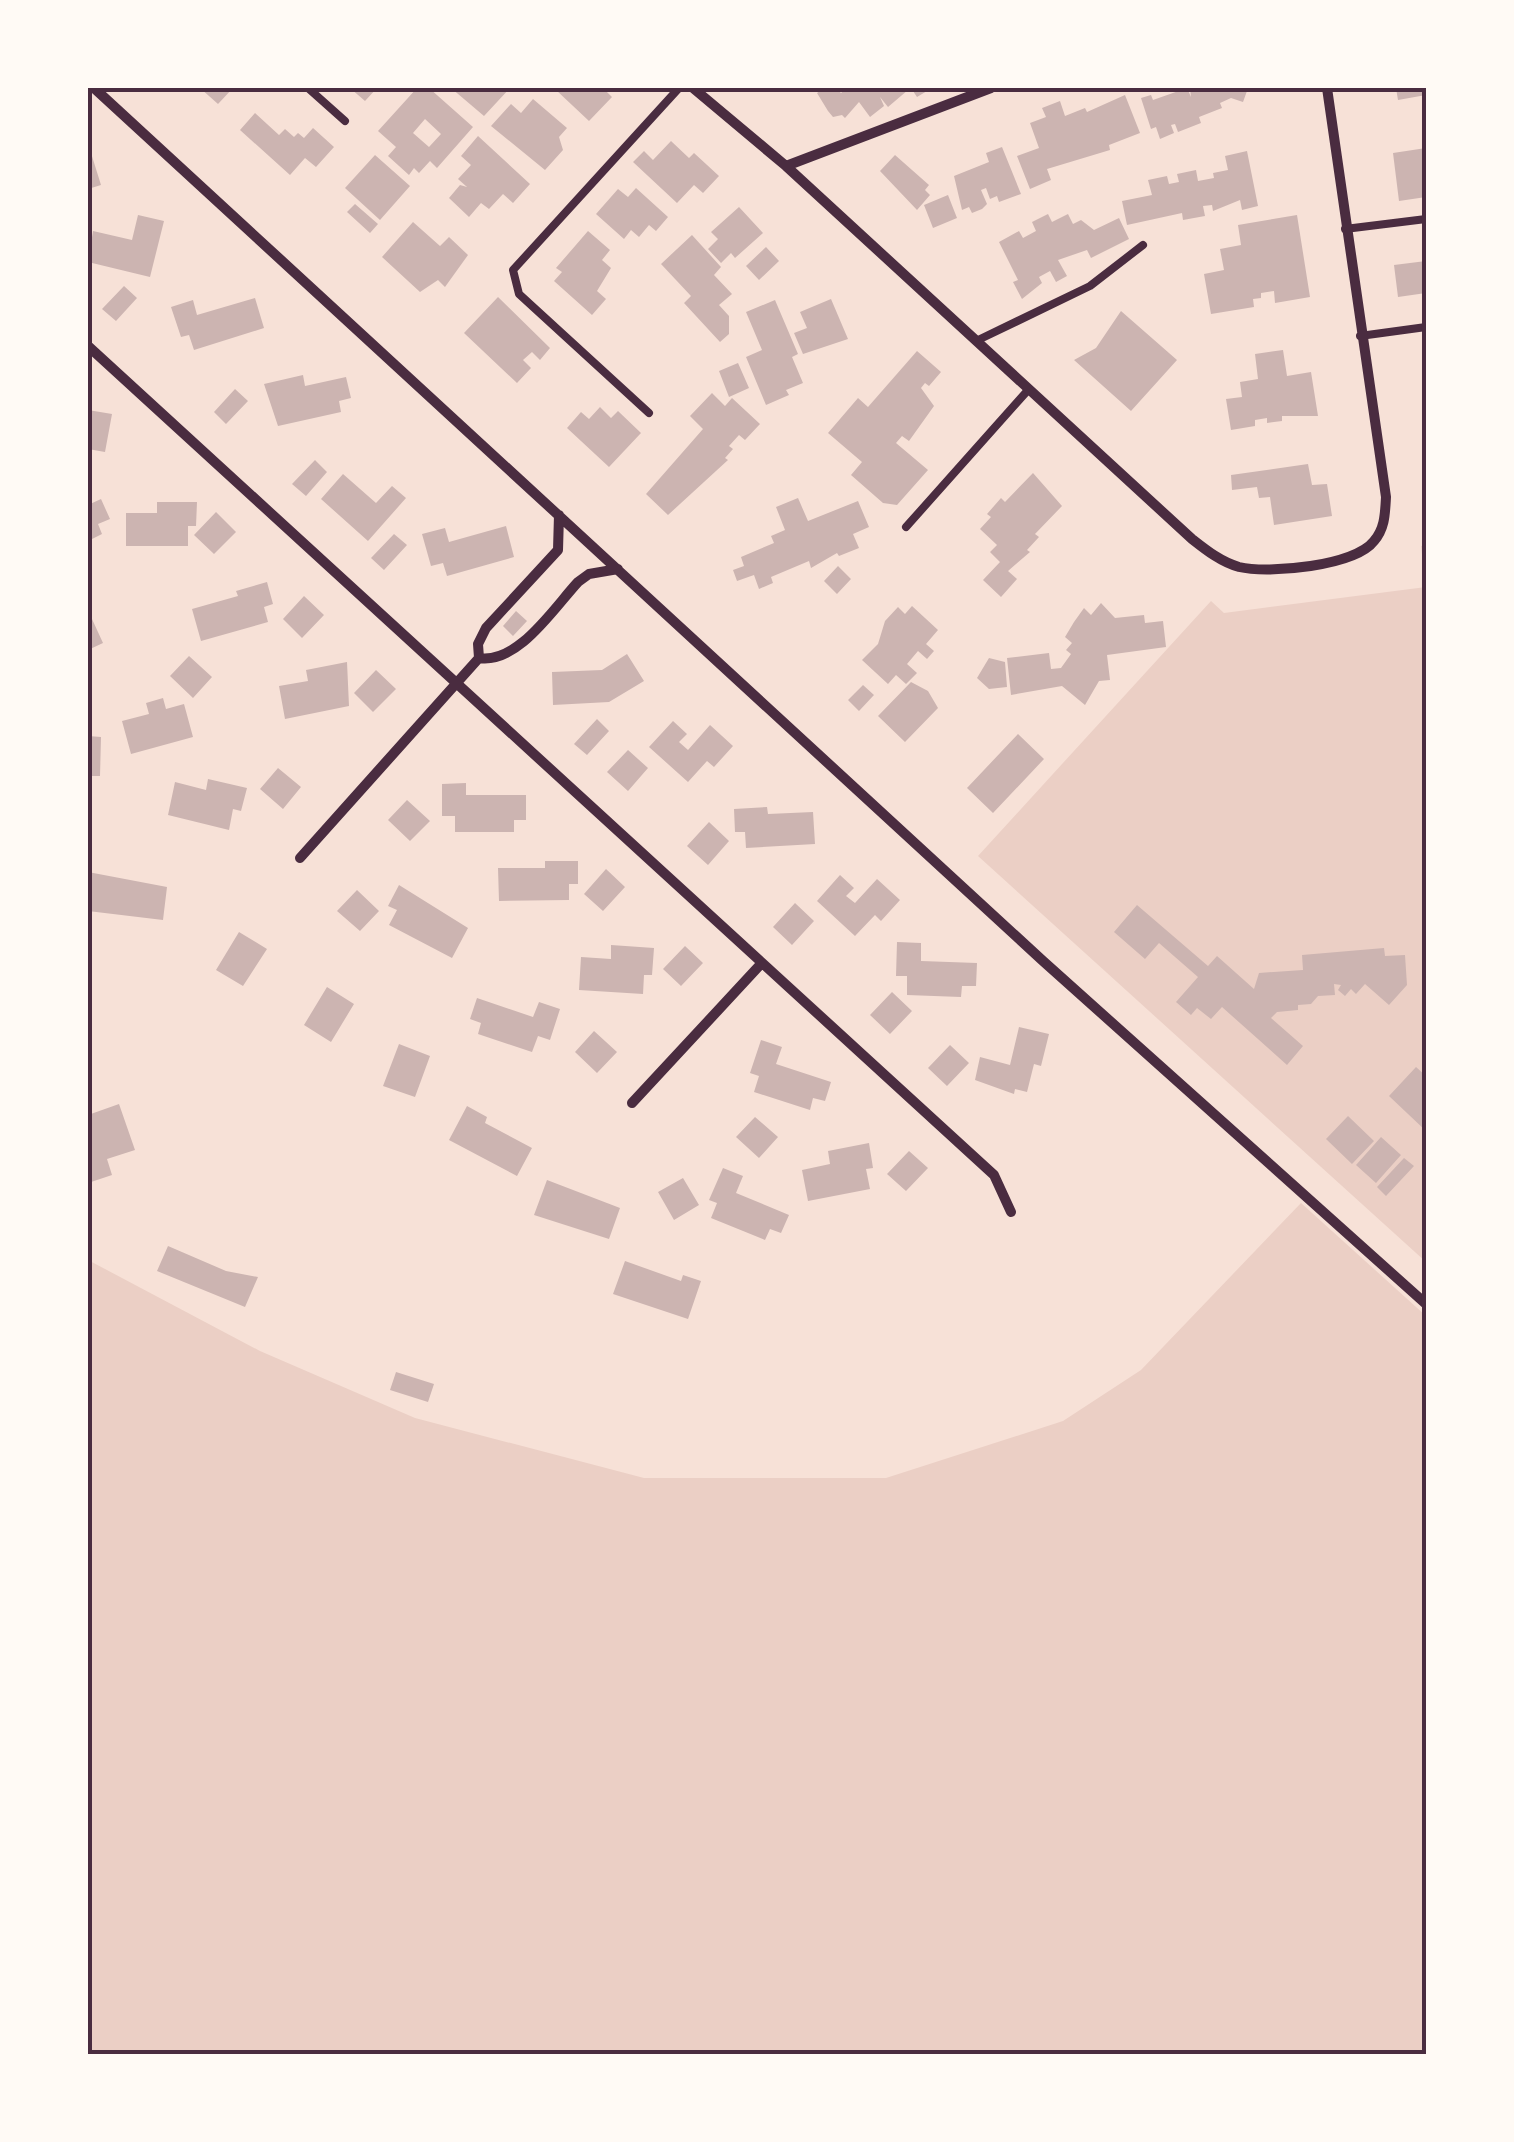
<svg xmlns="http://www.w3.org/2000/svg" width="1514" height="2142" font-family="'Crimson Pro',serif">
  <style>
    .green { fill: #ebcfc5 }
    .building { fill: #ccb4b1; fill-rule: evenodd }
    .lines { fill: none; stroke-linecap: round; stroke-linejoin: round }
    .service { stroke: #4a2c40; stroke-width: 8 }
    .minor { stroke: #4a2c40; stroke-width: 10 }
    .neatline { fill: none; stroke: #4a2c40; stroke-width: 4 }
  </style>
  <rect width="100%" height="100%" fill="#f7e1d7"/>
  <path class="green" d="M1426 545V1262L978 856 1211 601 1224 613 1426 587 1421 546Z
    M1301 1203 1426 1316V2054H88V1260L260 1351 415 1418 644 1478H886L1063 1421 1141 1370Z"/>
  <path class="building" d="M200 88H233L218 104Z
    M350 88H377L365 101Z
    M417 88H429L473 127 437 168 430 161 419 173 414 168 409 175 388 156 396 147 378 131ZM425 119 441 134 429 147 413 133Z
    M451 88H510L484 116Z
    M558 88H609L606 91 612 97 589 121 556 90Z
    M824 88H836L841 93 847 88 908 90 888 107 880 97 884 106 870 117 859 102 845 118 842 115 833 117 828 111 817 93Z
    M911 88H932L917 97Z
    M1187 88 1191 97 1190 88 1247 91 1243 102 1231 98 1220 103 1222 108 1199 117 1201 123 1178 132 1175 124 1171 125 1174 133 1160 139 1156 127 1151 129 1141 98 1151 95 1153 100Z
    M1396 88H1426V95L1398 100Z
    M1125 95 1140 133 1109 145 1110 150 1047 169 1051 180 1030 189 1017 156 1039 148 1030 123 1046 117 1042 108 1060 101 1065 116 1085 108 1087 112Z
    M533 99 567 128 559 137 563 150 545 170 491 126 511 104 521 113Z
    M255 113 279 135 285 129 294 137 298 133 304 138 313 128 334 147 316 167 305 158 290 175 240 130Z
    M478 136 530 184 513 203 503 194 489 209 481 203 469 217 449 198 460 185 467 187 458 179 471 165 461 156Z
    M671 141 689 158 694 153 719 176 703 193 694 185 677 203 633 162 644 151 653 160Z
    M1002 147 1021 194 999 202 997 196 990 199 986 188 981 190 987 204 982 209 972 213 969 207 962 210 954 176 989 162 986 153Z
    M1426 148V197L1399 201 1393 153Z
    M1247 151 1258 206 1242 210 1240 200 1213 211 1212 205 1203 206 1205 216 1183 220 1182 213 1127 225 1122 201 1152 195 1148 180 1167 176 1169 184 1179 182 1177 174 1196 170 1198 181 1214 178 1213 173 1228 170 1225 156Z
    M91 153 101 185 88 189V154Z
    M375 155 410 186 380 220 345 188Z
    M895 155 929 185 925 190 930 195 917 210 880 171Z
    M636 188 668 217 656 231 649 225 639 237 631 230 624 239 596 214 618 189 628 197Z
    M948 195 957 218 933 228 924 205Z
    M355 204 378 224 370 233 347 212Z
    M739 207 763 233 735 258 731 253 721 263 708 249 718 239 711 232Z
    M1048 214 1052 222 1068 214 1073 224 1081 220 1094 230 1119 218 1129 239 1091 258 1087 250 1058 260 1067 276 1056 282 1050 271 1039 277 1042 283 1022 299 1013 282 1018 280 999 242 1019 231 1023 238 1036 231 1032 222Z
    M138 215 164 221 150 277 88 262 93 231 132 240Z
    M1297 215 1310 297 1275 303 1274 291 1261 293V298L1253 299 1254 307 1211 314 1204 274 1224 270 1220 249 1241 245 1238 225Z
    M413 222 440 246 449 237 468 255 445 287 438 280 420 292 382 257Z
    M588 231 610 250 602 260 611 268 597 291 606 299 592 315 554 281 562 272 556 268Z
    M692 235 721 267 714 275 732 294 719 305 729 316V334L720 342 684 303 691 296 661 264Z
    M766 247 779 261 759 280 746 266Z
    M1426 261V293L1398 297 1394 265Z
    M124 286 137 298 116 321 102 309Z
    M498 297 550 348 540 360 532 352 523 360 531 368 517 383 464 333Z
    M255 298 264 328 194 350 189 335 181 337 171 307 193 300 197 315Z
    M831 299 848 339 803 354 794 333 807 328 800 312Z
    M775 300 798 354 792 357 803 383 786 390 789 395 766 405 746 357 762 350 746 312Z
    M1121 311 1177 360 1131 411 1074 360 1096 348Z
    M1283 350 1287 376 1311 372 1318 416H1282V421L1267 423V418L1255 420V426L1231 430 1226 399 1242 397 1240 382 1258 379 1255 354Z
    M917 351 941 372 929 386 925 383 921 388 934 406 909 441 902 436 896 443 928 470 897 505 883 503 851 475 862 462 828 433 858 398 868 407Z
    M738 363 749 388 729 397 719 371Z
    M303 375 305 386 346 377 351 398 339 401 341 412 278 426 264 384Z
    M235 389 248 401 226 424 214 412Z
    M712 393 725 406 732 398 760 424 745 440 739 435 729 446 733 449 725 458 728 460 668 515 646 494 703 429 690 416Z
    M600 407 611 418 618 411 641 433 609 467 567 428 581 412 589 419Z
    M88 410 112 414 105 452 88 449Z
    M315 460 327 472 306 496 292 484Z
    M1308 464 1312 485 1327 484 1332 516 1274 525 1270 497 1259 498 1257 487 1232 490 1231 475Z
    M1033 473 1062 506 1035 534 1039 537 1027 550 1030 552 1008 571 1017 579 1001 597 983 580 1000 562 990 552 997 545 980 529 991 517 987 514 1001 498 1005 502Z
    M343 474 376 503 392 486 406 498 368 541 321 499Z
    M798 498 808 521 858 501 869 527 853 534 859 548 839 556 837 553 811 568 809 561 771 577 773 583 759 589 754 575 737 581 733 570 744 566 741 557 774 543 771 536 785 530 776 507Z
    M101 499 110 519 98 524 102 534 88 541V505Z
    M157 502H197L196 526H188V546H126V513H157Z
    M216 512 236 532 214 554 194 535Z
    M506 526 514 557 447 576 443 563 431 566 422 534 445 528 449 542Z
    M394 534 407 545 384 570 371 558Z
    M838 566 851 579 837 594 824 581Z
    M267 582 273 604 264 607 268 622 201 641 192 609 238 596 236 591Z
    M304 596 324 615 302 638 283 619Z
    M1101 603 1115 618 1144 615 1145 623 1163 621 1166 647 1107 655 1110 680 1099 681 1085 705 1062 686 1011 695 1007 658 1049 653 1051 669 1061 668 1071 654 1066 650 1072 643 1065 637 1074 622 1084 608 1091 615Z
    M912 606 938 630 926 644 934 651 927 659 918 651 907 664 917 673 906 684 896 675 888 684 862 660 878 644 885 621 898 607 905 614Z
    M516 611 527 621 513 636 503 626Z
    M92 619 103 643 88 650V620Z
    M627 654 644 681 609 702 553 705 552 672 602 670Z
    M189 656 212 677 193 698 170 676Z
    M989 658 1005 662 1007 687 989 689 977 678Z
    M347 662 349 706 285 719 279 686 308 681 306 670Z
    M376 670 396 689 373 712 354 693Z
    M911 682 928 691 938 708 905 742 878 716Z
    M863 685 874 695 859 711 848 700Z
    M163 698 166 709 184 704 193 737 131 754 122 721 149 714 146 703Z
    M597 719 609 731 587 755 574 744Z
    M673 721 687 734 679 742 688 750 710 725 733 746 714 767 707 761 688 782 649 747Z
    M1018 734 1044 759 993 813 967 788Z
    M88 736 101 737 100 776H88Z
    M628 750 648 768 628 791 607 772Z
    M278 768 301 787 283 809 260 789Z
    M208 779 247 788 241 811 233 809 229 830 168 815 175 782 206 790Z
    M466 783V795H526V820H514V832H455V816H442V784Z
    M407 800 430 821 410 841 388 820Z
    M767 807 768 814 813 812 815 844 746 848 745 832H735L734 809Z
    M709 822 729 841 708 865 687 846Z
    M545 861H578V884H569V900L499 901 498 868H545Z
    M606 869 625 887 603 911 584 894Z
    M88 872 167 887 163 920 88 911Z
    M840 875 854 888 846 896 855 903 877 879 900 900 881 921 875 915 855 936 817 901Z
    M399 885 468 928 452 958 389 925 397 910 388 906Z
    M357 890 379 911 360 931 337 911Z
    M795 903 814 921 792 945 773 927Z
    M1137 905 1208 966 1217 956 1254 989 1259 973 1303 970 1302 955 1384 948 1385 956 1405 955 1407 985 1389 1005 1365 984 1356 994 1351 989 1345 996 1338 990 1341 985 1334 984 1335 995 1318 996 1311 1004 1298 1005V1010L1277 1012 1271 1018 1303 1046 1287 1065 1222 1007 1211 1019 1197 1008 1191 1015 1176 1002 1198 977 1159 943 1145 959 1114 932Z
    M239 932 267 949 243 986 216 970Z
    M897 942 921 943V961L977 963 976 986H962L961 997 907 995V976H896Z
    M611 945 654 948 652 975H644L643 994 579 990 581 957 611 959Z
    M685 946 703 963 681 986 663 969Z
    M327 987 354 1004 331 1042 304 1025Z
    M892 992 912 1011 890 1034 870 1015Z
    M477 998 533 1017 539 1002 560 1009 550 1040 538 1036 532 1052 478 1034 481 1023 470 1019Z
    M1019 1027 1049 1034 1041 1066 1034 1064 1027 1092 1015 1089 1014 1094 975 1080 980 1057 1010 1065Z
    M594 1031 617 1052 597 1073 575 1052Z
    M761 1040 782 1047 776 1064 831 1082 825 1101 813 1098 810 1110 754 1092 759 1076 750 1073Z
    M399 1044 430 1056 415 1097 383 1086Z
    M950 1045 969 1063 947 1086 928 1068Z
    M1416 1067 1426 1076V1131L1389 1096Z
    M119 1104 135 1150 107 1159 112 1175 88 1183V1115Z
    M467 1106 487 1117 485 1123 532 1148 517 1176 449 1140Z
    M1348 1116 1374 1141 1352 1164 1326 1139Z
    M755 1117 778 1137 759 1158 736 1137Z
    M1381 1137 1401 1155 1376 1183 1356 1165Z
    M869 1143 873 1168 866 1169 870 1189 808 1201 802 1170 830 1164 828 1151Z
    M909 1151 928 1168 906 1191 887 1174Z
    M1404 1158 1414 1166 1386 1196 1377 1187Z
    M723 1168 743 1176 736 1193 789 1215 781 1233 770 1229 765 1240 711 1218 717 1203 709 1200Z
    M683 1178 699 1205 674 1220 658 1192Z
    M547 1180 620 1208 609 1239 534 1215Z
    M168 1246 226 1271 258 1277 245 1307 157 1271Z
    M625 1261 681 1281 683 1275 701 1281 688 1319 613 1294Z
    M396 1372 434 1384 428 1402 390 1390Z"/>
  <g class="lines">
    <path class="service" d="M308 88 345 121
      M1345 229 1426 219
      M1360 336 1426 327
      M976 341 1090 286 1143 245
      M649 413 519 294 513 270 679 88
      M906 527 1029 389"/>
    <path class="minor" d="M94 88 1043 961 1426 1304
      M693 88 786 166 1192 539C1206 550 1221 562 1239 567 1269 574 1355 566 1374 541 1385 528 1385 514 1386 497L1327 88
      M786 166 991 88
      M88 346 994 1175 1011 1212
      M479 658C518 664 553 609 578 582L589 574 618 569
      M300 858 479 658 478 644 486 628 558 550 559 515
      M632 1103 761 964"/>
  </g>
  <rect width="1514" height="2142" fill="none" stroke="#fffaf5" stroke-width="180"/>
  <rect x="90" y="90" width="1334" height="1962" class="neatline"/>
</svg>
